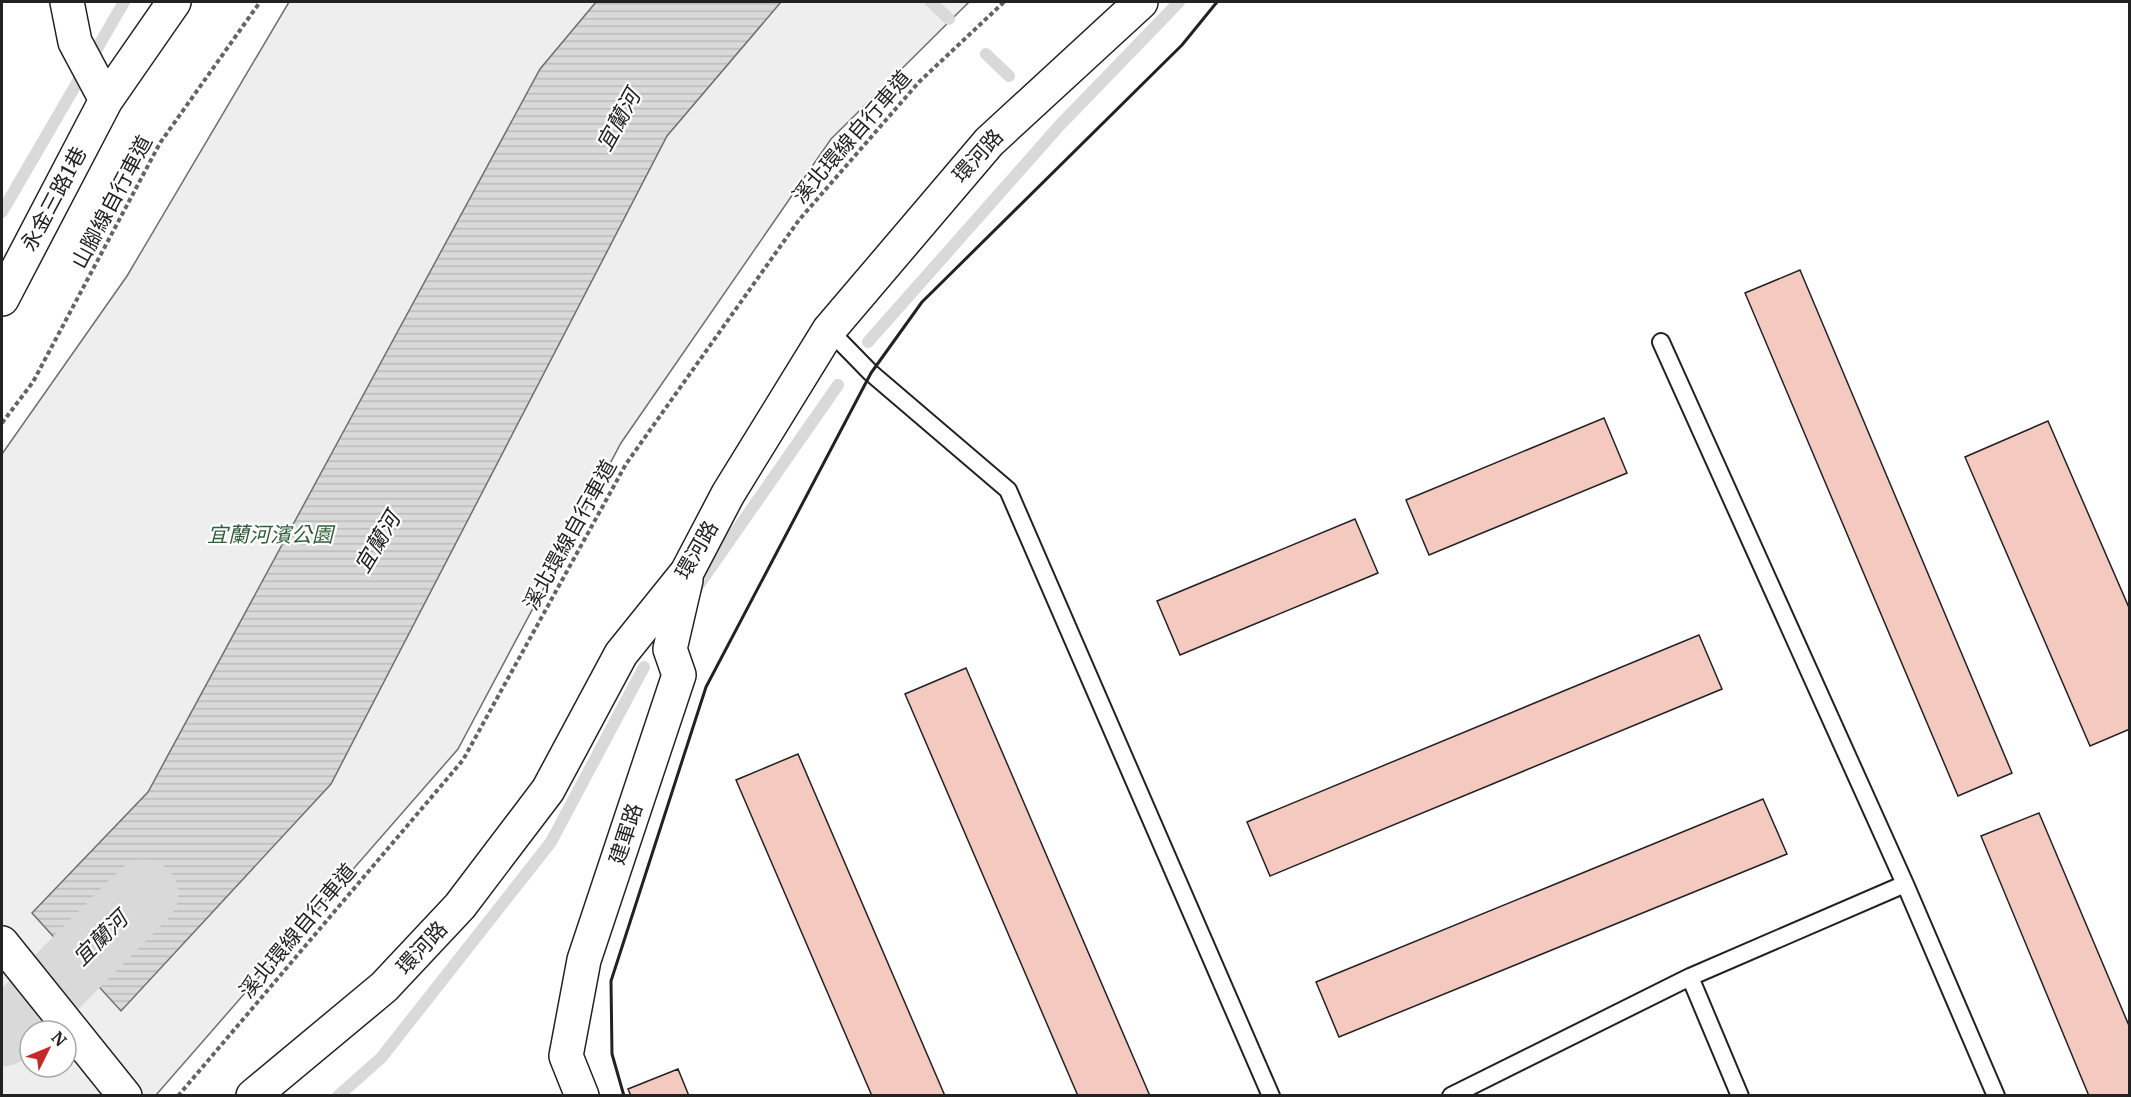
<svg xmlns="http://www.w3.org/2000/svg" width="2131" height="1097" font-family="Merriweather,'Noto Sans TC',serif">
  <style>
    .park { fill: #eee; stroke: #6f6f6f; stroke-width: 1.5; fill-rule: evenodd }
    .water { fill: url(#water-rules); stroke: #6f6f6f; stroke-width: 1.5 }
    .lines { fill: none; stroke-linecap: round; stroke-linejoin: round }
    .stream { stroke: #d9d9d9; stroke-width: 12 }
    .river { stroke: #d9d9d9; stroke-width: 69 }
    .building { fill: #f3c9c0; stroke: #222; stroke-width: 1.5 }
    .lane-casing { stroke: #222; stroke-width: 20 }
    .street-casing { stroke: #222; stroke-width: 36 }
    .path { stroke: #646464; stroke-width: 4; stroke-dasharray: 4.5 3; stroke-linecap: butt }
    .lane { stroke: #fff; stroke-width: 16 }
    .street { stroke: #fff; stroke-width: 33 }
    .wall { stroke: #222; stroke-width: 3 }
    .labels { text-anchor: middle; stroke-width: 4.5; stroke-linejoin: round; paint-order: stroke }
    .street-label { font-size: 21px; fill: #222; stroke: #fff }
    .park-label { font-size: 21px; font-style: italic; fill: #2f5e38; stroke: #fff }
    .water-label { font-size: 22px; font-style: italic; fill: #222; stroke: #fff }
  </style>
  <defs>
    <pattern id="water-rules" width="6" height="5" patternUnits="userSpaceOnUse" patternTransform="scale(1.5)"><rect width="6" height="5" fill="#d9d9d9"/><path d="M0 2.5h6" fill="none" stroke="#bababa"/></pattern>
  </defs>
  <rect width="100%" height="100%" fill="#fff"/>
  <path class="park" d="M289 2H969L831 139 621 443 458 749 156 1095 2 1096V454L127 276ZM30 1031H66V1067H30Z"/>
  <path class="water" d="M596 2H781L667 136 331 784 121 1011 32 913 148 792 540 69Z"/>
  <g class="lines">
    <path class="stream" d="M931 2 949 19
      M986 54 1009 76
      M2 212 124 2
      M868 342 1060 125 1179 2
      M693 593 838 385
      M338 1096 381 1058 551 842 644 667"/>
    <path class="river" d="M2 1032 15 1024 144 894"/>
  </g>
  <path class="building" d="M1800 270 2012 773 1958 796 1745 293Z
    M1604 418 1627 473 1429 555 1406 500Z
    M2048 421 2130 610V729L2090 746 1965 457Z
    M1355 519 1378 573 1180 655 1157 601Z
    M1699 635 1722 689 1270 876 1247 822Z
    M966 668 1150 1096H1078L905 694Z
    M798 754 945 1096H872L736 780Z
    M1763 799 1787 854 1339 1037 1316 982Z
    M2039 813 2130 1028V1096H2089L1981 836Z
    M678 1069 689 1096H631L628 1089Z"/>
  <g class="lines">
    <defs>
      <path id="lane" d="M829 330 871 373 1008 490 1271 1096
        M1661 342 1905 884 1996 1096
        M1690 977 1740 1096
        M1451 1096 1690 977 1905 884"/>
      <path id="street" d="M67 2 75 42 106 100
        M2 299 106 100 174 2
        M2 943 125 1096
        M253 1096 384 987 460 906 548 790 621 654 687 572 728 494 829 330 989 142 1141 2
        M582 1096 566 1056 584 960 679 675 670 649 686 580"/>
    </defs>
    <use href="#lane" class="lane-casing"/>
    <use href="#street" class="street-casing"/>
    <path class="path" d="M2 423 33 382 160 143 260 2
      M178 1096 463 760 626 464 799 220 919 82 1004 2"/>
    <use href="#lane" class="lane"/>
    <use href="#street" class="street"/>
    <path class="wall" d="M624 1096 612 1054 611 981 706 687 871 373 922 302 1182 45 1217 2"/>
  </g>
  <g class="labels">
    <g class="street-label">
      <text transform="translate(852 137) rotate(-49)" y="7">溪北環線自行車道</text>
      <text transform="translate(978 156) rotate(-48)" y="7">環河路</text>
      <text transform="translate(54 199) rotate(-62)" y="7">永金三路1巷</text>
      <text transform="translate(112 202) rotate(-62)" y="7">山腳線自行車道</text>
      <text transform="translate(570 535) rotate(-61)" y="7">溪北環線自行車道</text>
      <text transform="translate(697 550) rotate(-60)" y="7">環河路</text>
      <text transform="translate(626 834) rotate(-72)" y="7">建軍路</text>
      <text transform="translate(298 931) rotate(-50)" y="7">溪北環線自行車道</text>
      <text transform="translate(422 948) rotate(-47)" y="7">環河路</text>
    </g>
    <g class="park-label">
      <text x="270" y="542">宜蘭河濱公園</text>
    </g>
    <g class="water-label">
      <text transform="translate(618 120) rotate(-61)" y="8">宜蘭河</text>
      <text transform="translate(377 542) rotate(-59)" y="8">宜蘭河</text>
      <text transform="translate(100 938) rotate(-45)" y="8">宜蘭河</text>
    </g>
  </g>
  <rect width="2131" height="1097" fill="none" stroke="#222222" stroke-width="6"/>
  <g transform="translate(48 1049) rotate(47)"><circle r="28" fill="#ffffff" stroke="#a7a7a7" stroke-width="1.5"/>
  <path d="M0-4.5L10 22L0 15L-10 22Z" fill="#c62828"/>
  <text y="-9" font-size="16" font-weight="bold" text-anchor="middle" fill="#222222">N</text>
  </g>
</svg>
